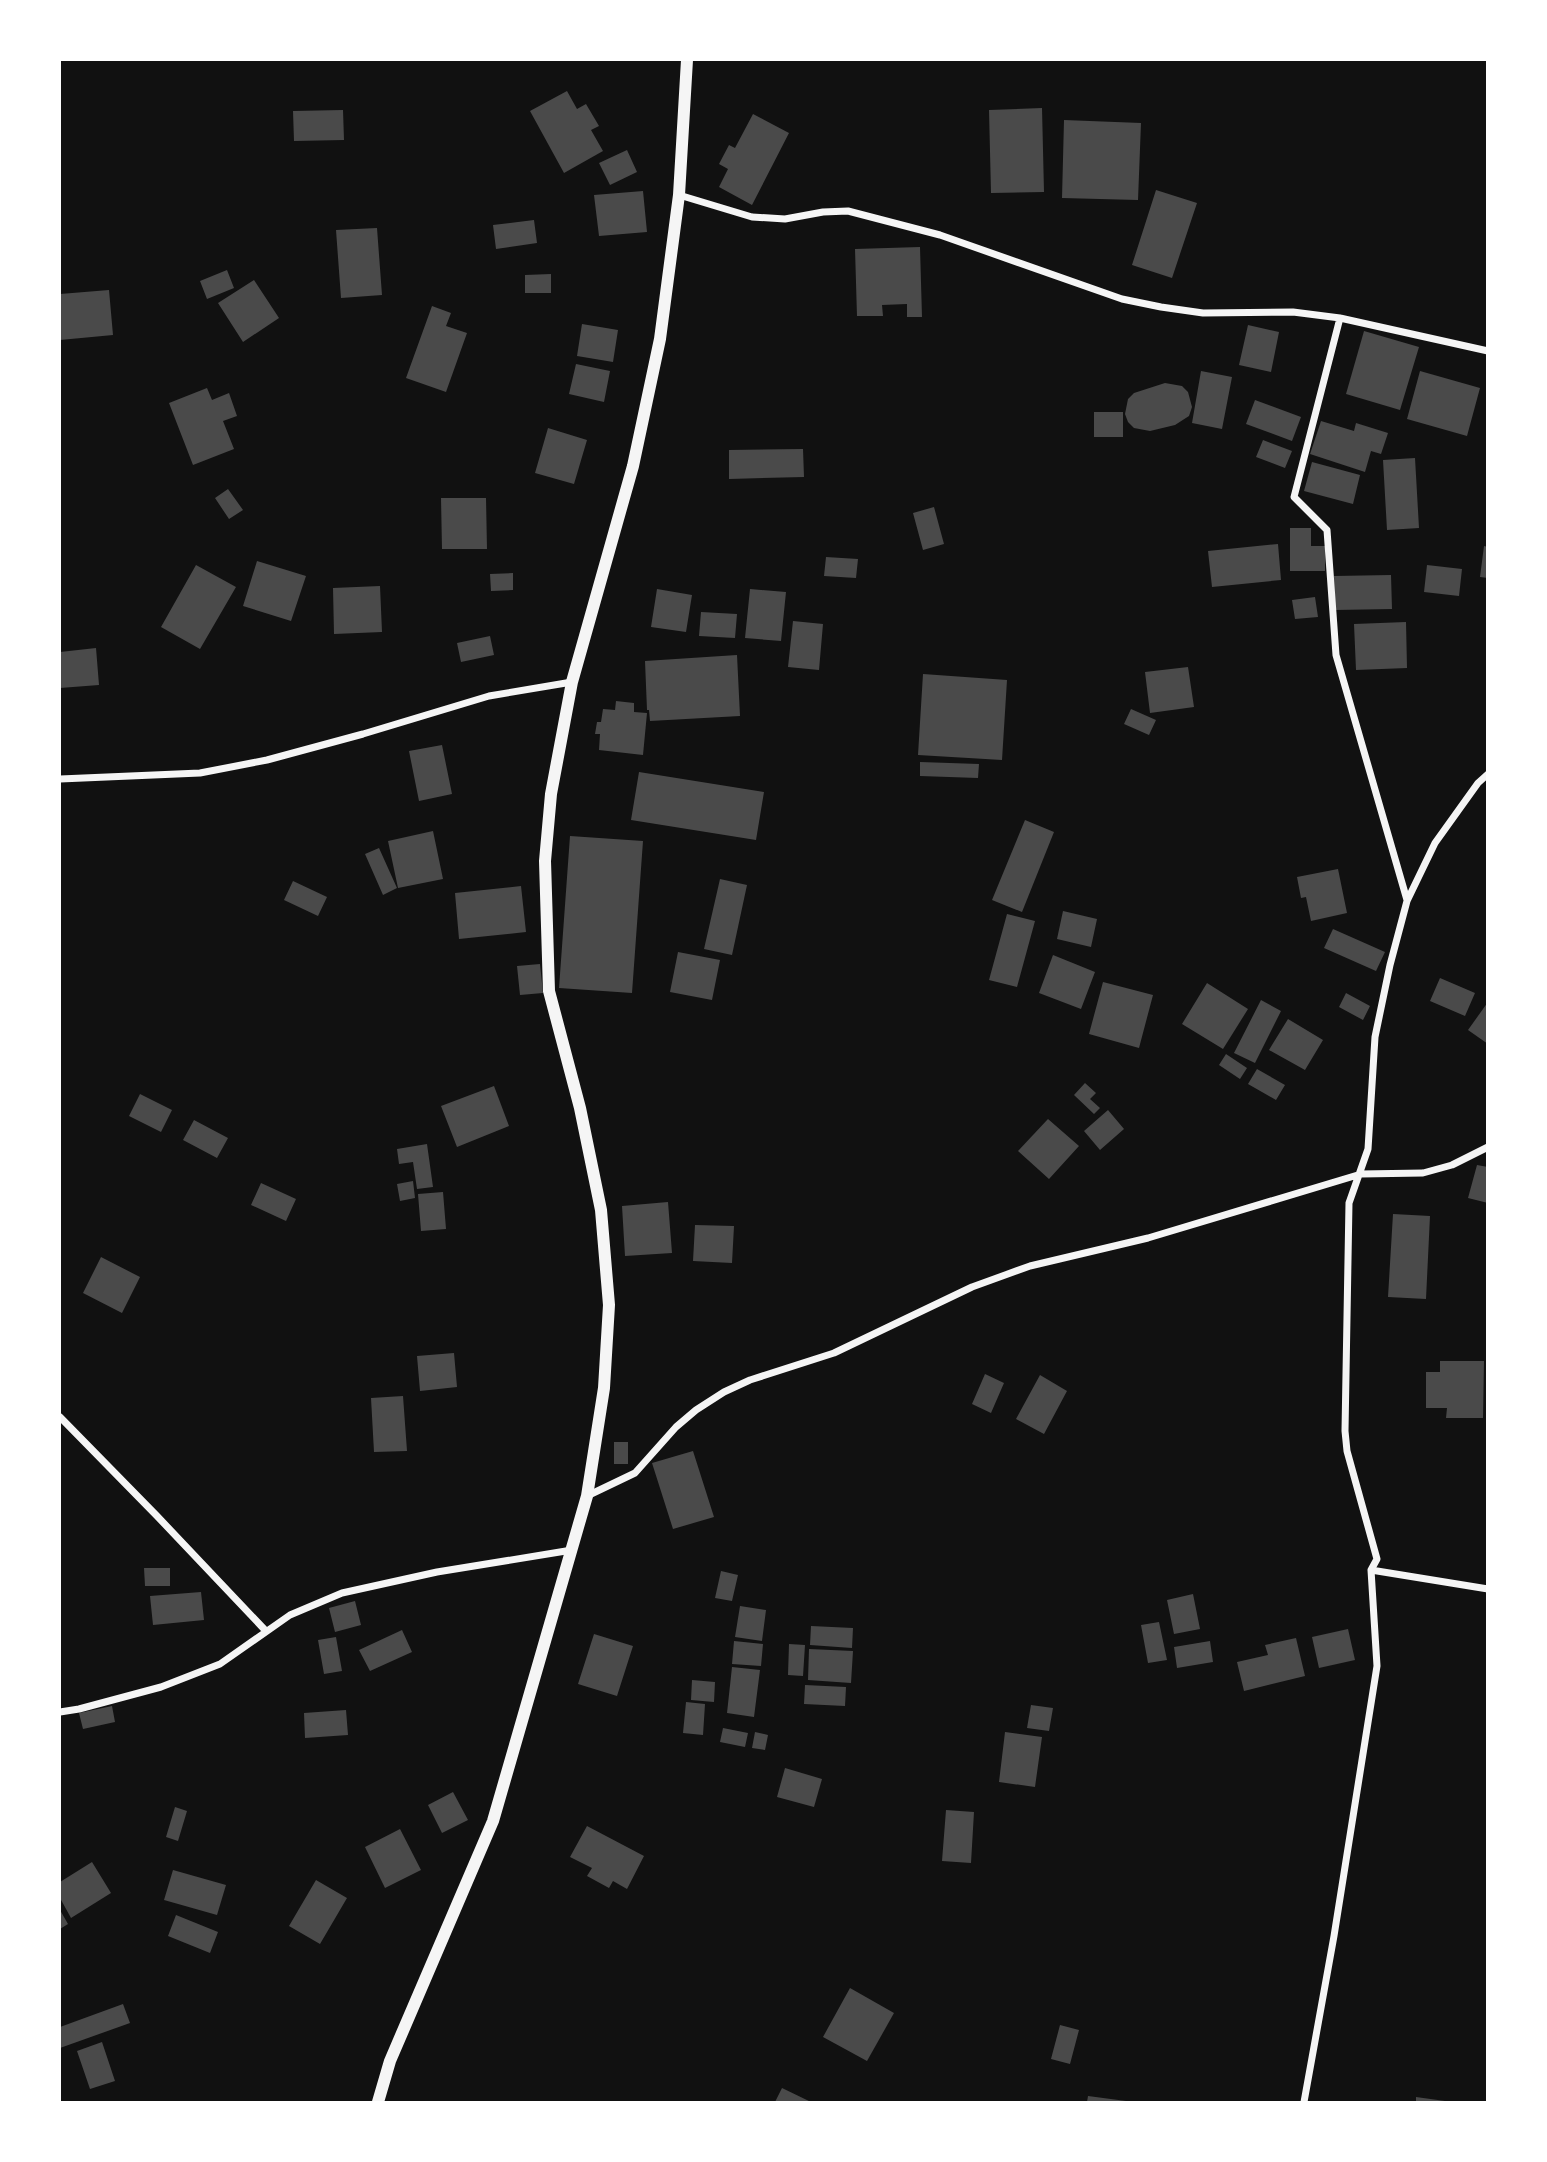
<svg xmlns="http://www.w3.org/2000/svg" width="1547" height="2162" font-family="'Noto Sans',sans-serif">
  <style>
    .building { fill: #4a4a4a }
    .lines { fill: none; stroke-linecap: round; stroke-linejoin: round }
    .minor { stroke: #f5f5f5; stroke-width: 7 }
    .tertiary { stroke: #f5f5f5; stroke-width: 12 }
  </style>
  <rect width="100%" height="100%" fill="#111"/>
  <path class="building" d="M567 91 577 109 586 104 599 126 591 130 603 151 564 173 530 111Z
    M1042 108 1044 192 991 193 989 110Z
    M343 110 344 140 294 141 293 111Z
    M753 114 789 133 752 205 719 187 728 169 719 164 729 145 735 148Z
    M1064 120 1141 123 1138 200 1062 198Z
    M627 150 637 172 610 185 599 163Z
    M1156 190 1197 203 1172 278 1132 265Z
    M643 191 647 232 599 236 594 195Z
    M534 220 537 243 496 249 493 225Z
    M377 228 382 295 341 298 336 230Z
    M920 247 922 317H907V304L882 305 883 316H857L855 249Z
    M227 270 234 288 207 299 200 281Z
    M551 274V293H525V275Z
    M254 280 279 318 243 342 218 303Z
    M109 290 113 335 60 340V294Z
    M432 306 451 313 446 326 467 333 446 392 406 378Z
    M582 324 618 330 613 362 577 356Z
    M1248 325 1279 332 1271 372 1239 365Z
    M1364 331 1419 347 1400 410 1346 394Z
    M576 364 610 371 604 402 569 394Z
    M1201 371 1232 377 1222 429 1192 423Z
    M1420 371 1480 388 1467 436 1407 419Z
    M1165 383 1182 386 1188 392 1192 407 1189 416 1175 425 1150 431 1134 428 1128 422 1125 414 1128 399 1134 393Z
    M207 388 212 400 229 393 237 416 223 421 234 449 193 465 169 403Z
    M1255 400 1301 417 1292 441 1246 424Z
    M1094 412H1123V437H1094Z
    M1321 421 1354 431 1356 423 1388 433 1381 454 1371 451 1365 472 1310 454Z
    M548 428 587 440 574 484 535 473Z
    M1263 440 1292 451 1285 468 1256 457Z
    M803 449 804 477 729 479V450Z
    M1415 458 1419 528 1387 530 1383 460Z
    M1312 462 1360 475 1353 504 1304 491Z
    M228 489 243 510 229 519 215 498Z
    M441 498H486L487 549H442Z
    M934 507 944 544 923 550 913 513Z
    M1290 528H1311V546H1325V571H1290Z
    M1278 544 1281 580 1212 587 1208 551Z
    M1484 546 1488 547V578L1480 577Z
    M826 557 858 559 856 578 824 576Z
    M257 561 306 576 291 621 243 606Z
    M196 565 236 587 200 649 161 627Z
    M1427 565 1462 569 1459 596 1424 592Z
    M513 573V590L491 591 490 574Z
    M1391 575 1392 609 1335 610 1334 576Z
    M380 586 382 632 334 634 333 588Z
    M657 589 692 595 686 632 651 627Z
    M750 589 786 592 781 641 745 638Z
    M1315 597 1318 617 1295 619 1292 600Z
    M701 612 737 614 735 638 699 636Z
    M793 621 823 624 819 670 788 667Z
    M1406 622 1407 668 1356 670 1354 624Z
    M490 636 494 655 461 662 457 643Z
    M96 648 99 685 60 688V652Z
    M737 655 740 716 650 721 649 710H647L645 661Z
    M1188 667 1194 707 1150 713 1145 672Z
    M923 674 1007 680 1002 760 918 755Z
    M616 701 634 703V712L647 713 643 755 599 750 600 734H595L597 722H601L603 709 615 710Z
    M1131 709 1156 720 1149 735 1124 724Z
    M442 745 452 794 419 801 409 751Z
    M920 762 979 764 978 778 920 776Z
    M639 772 764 792 756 840 631 820Z
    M1025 820 1054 832 1022 912 992 900Z
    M433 831 443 879 398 888 388 841Z
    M570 836 643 841 632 993 559 988Z
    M379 848 397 888 383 895 365 854Z
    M1338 869 1347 913 1311 921 1306 897 1301 898 1297 877Z
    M720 879 747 885 732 955 704 949Z
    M293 881 327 897 318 916 284 900Z
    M521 886 526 932 459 939 455 893Z
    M1063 911 1097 919 1091 947 1057 939Z
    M1007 914 1035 921 1017 987 989 980Z
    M1333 929 1385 952 1376 971 1324 948Z
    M678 952 720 960 712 1000 670 992Z
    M1053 955 1095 972 1081 1009 1039 993Z
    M540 964 543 993 520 995 517 966Z
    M1440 978 1475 993 1465 1016 1430 1001Z
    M1103 982 1153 995 1139 1048 1089 1034Z
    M1207 983 1248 1009 1223 1049 1182 1024Z
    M1346 993 1370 1006 1363 1020 1339 1007Z
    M1261 1000 1281 1011 1255 1063 1234 1053Z
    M1488 1002V1044L1468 1030Z
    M1288 1019 1323 1040 1305 1070 1269 1050Z
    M1226 1054 1247 1068 1240 1079 1219 1065Z
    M1257 1069 1285 1085 1276 1100 1248 1084Z
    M1085 1083 1096 1093 1090 1099 1100 1108 1094 1114 1074 1095Z
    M494 1086 509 1126 457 1147 441 1106Z
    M140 1094 172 1110 161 1132 129 1116Z
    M1108 1110 1124 1129 1100 1150 1084 1131Z
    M1048 1119 1079 1146 1049 1179 1018 1151Z
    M194 1120 228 1138 217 1158 183 1140Z
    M427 1144 433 1187 417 1189 413 1162 399 1164 397 1149Z
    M1477 1165 1488 1167V1203L1468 1198Z
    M413 1181 415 1198 400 1201 397 1184Z
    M261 1183 296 1199 286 1221 251 1205Z
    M443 1192 446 1229 421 1231 418 1194Z
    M668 1202 672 1253 625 1256 622 1206Z
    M1393 1214 1430 1216 1426 1299 1388 1297Z
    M695 1225 734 1226 732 1263 693 1261Z
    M101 1257 140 1277 122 1313 83 1293Z
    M454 1353 457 1387 420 1391 417 1356Z
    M1440 1361H1484L1483 1418H1446L1447 1408H1426V1372H1440Z
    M985 1374 1004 1383 991 1413 972 1404Z
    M1040 1375 1067 1391 1044 1434 1016 1419Z
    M403 1396 407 1451 374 1452 371 1398Z
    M614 1442H628V1464H614Z
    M693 1451 714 1517 673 1529 652 1463Z
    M144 1568H170V1586H145Z
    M721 1571 738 1575 732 1601 715 1598Z
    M201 1592 204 1620 153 1625 150 1596Z
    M1193 1594 1200 1629 1174 1634 1167 1600Z
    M355 1601 361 1625 335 1632 329 1608Z
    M740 1606 766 1610 762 1641 735 1637Z
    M1159 1622 1167 1660 1148 1663 1141 1625Z
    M811 1626 853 1628 852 1648 810 1645Z
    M1348 1629 1355 1660 1319 1668 1312 1637Z
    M402 1630 412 1652 370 1671 359 1650Z
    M594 1634 633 1646 617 1696 578 1684Z
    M336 1637 342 1671 324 1674 318 1640Z
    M1296 1638 1305 1676 1244 1691 1237 1662 1268 1655 1265 1645Z
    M734 1641 763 1644 761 1666 732 1664Z
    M1210 1641 1213 1662 1177 1668 1174 1647Z
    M789 1644 805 1645 803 1676 788 1675Z
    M809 1649 853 1651 851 1683 808 1680Z
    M732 1667 760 1670 754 1717 727 1713Z
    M692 1680 715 1682 714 1702 691 1700Z
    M805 1685 846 1687 845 1706 804 1704Z
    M686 1702 705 1704 703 1735 683 1733Z
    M1031 1705 1053 1708 1049 1731 1027 1728Z
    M112 1706 115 1722 83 1729 79 1713Z
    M346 1710 348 1735 305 1738 304 1713Z
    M723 1728 748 1733 745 1747 720 1742Z
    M755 1732 768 1735 765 1750 752 1748Z
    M1005 1732 1042 1737 1035 1787 999 1782Z
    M785 1768 822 1779 814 1807 777 1797Z
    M453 1792 468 1820 442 1833 428 1805Z
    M175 1807 187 1811 178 1841 166 1837Z
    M946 1810 974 1812 971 1863 942 1861Z
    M587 1826 644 1856 627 1889 613 1881 609 1888 587 1876 592 1868 570 1857Z
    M400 1829 421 1870 385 1888 365 1847Z
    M92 1862 111 1893 71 1918 60 1898V1882Z
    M173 1870 226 1885 217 1915 164 1900Z
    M316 1880 347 1898 320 1944 289 1926Z
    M60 1910 68 1924 60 1929Z
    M176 1915 218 1932 210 1953 168 1936Z
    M850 1988 894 2013 867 2061 823 2037Z
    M123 2004 130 2023 60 2048V2027Z
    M1060 2025 1079 2030 1070 2064 1051 2059Z
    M102 2042 115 2081 90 2089 77 2051Z
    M782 2088 811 2102H775Z
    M1088 2096 1126 2101V2102H1087Z
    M1416 2097 1445 2101 1444 2102H1416Z"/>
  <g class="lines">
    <path class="minor" d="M679 195 752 217 785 219 823 212 848 211 940 235 1122 299 1161 307 1203 313 1293 312 1340 318 1488 351
      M1340 318 1294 497 1327 530 1336 655 1407 900
      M60 779 200 773 267 760 363 734 489 696 572 682
      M60 1417 157 1516 265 1630
      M587 1496 635 1473 676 1427 696 1410 724 1392 750 1380 834 1353 972 1287 1030 1266 1148 1238 1361 1174 1423 1173 1452 1165 1488 1147
      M1371 1570 1488 1589
      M60 1712 79 1709 161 1687 220 1664 290 1615 342 1593 437 1572 572 1550
      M1304 2102 1334 1936 1377 1666 1371 1570 1377 1559 1347 1451 1345 1431 1349 1203 1368 1149 1375 1037 1390 965 1407 901 1435 843 1478 783 1488 774"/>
    <path class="tertiary" d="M378 2102 390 2061 493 1821 587 1496 604 1388 609 1305 601 1210 580 1108 549 991 545 861 551 794 572 682 633 466 660 339 679 195 687 60"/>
  </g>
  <rect width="1547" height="2162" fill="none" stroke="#ffffff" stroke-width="122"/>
</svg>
